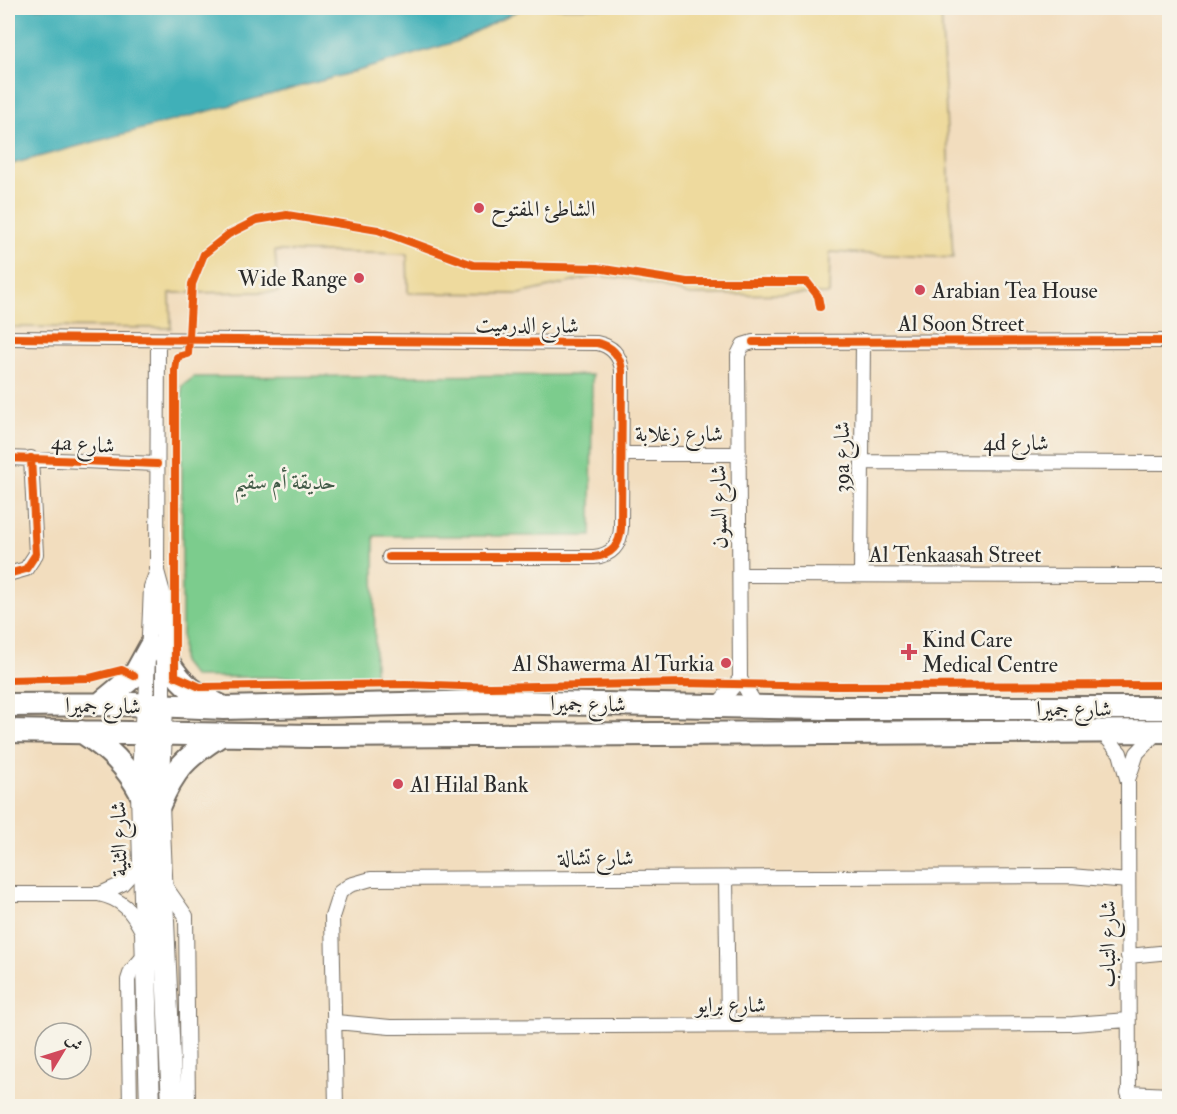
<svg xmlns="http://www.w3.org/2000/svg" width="1177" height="1114" font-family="'IM FELL Double Pica',Amiri,serif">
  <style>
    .green { fill: #7bcc8d; stroke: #537c5c; stroke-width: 1.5 }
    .sand { fill: #eeda9e; stroke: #8c8264; stroke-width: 1.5 }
    .water { fill: #3fb0b8; stroke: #356e72; stroke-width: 1.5 }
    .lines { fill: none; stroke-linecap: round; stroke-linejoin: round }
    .minor-casing { stroke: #71695e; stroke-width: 16 }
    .secondary-casing { stroke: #71695e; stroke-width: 22 }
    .primary-casing { stroke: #71695e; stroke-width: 26 }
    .minor { stroke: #fff; stroke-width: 14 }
    .secondary { stroke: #fff; stroke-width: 20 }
    .primary { stroke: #fff; stroke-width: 22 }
    .cycleway-casing { stroke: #f7f3e8; stroke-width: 11 }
    .cycleway { stroke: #e8590c; stroke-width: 8 }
    .poi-dot { fill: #d1495b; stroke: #f7f3e8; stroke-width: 2 }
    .labels { text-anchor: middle; stroke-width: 5; stroke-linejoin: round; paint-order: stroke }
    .poi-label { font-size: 22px; fill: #2b2b2b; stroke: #f7f3e8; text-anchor: start }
    .street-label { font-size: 22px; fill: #2b2b2b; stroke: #f7f3e8 }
    .park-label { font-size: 22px; fill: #435b48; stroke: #f7f3e8 }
  </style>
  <rect width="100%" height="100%" fill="#f7f3e8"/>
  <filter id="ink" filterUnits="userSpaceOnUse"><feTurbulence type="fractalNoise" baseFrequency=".0167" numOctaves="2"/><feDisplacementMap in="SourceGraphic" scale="12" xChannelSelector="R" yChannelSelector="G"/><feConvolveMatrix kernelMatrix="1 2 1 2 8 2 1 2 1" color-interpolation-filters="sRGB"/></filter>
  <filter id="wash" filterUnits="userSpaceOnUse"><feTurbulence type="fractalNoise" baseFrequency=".008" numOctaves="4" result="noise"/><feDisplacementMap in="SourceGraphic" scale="24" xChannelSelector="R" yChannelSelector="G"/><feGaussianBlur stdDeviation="1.35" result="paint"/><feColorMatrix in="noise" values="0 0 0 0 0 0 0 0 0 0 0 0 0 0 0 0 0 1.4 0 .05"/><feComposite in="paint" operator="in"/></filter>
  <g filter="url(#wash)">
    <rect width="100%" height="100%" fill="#f2ddbe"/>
    <path class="green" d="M592 375 591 536H374L375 677H194L182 662V386L194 377Z"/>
    <path class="sand" d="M523 8H941L953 258 830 252 829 294 690 295 632 279 597 276 520 294 408 293 407 254 275 251 278 292 170 293 171 328 8 327V165L354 72 455 42Z"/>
    <path class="water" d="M8 8H523L455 42 354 72 8 165Z"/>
  </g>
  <g filter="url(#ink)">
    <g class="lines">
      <defs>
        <path id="minor" d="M8 338 597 343C612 346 620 355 622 370L621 528C620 545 612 555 594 557H389
          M158 340 157 571 163 593V706
          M621 454H737
          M8 458 157 464
          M862 462 1170 463
          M8 574 26 569 36 554 31 458
          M861 574 863 341
          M740 575 1170 576
          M146 705 151 587 157 571
          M717 705 740 679
          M757 707 740 679 738 355 743 345 753 342 1170 341
          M1101 731 1120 753 1128 782 1129 1106
          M1129 777 1137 753 1158 731
          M726 878 728 1025
          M163 883 186 916 188 1106
          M8 894H98C123 899 132 911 143 933
          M100 894 122 884 143 861
          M1128 956 1170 952
          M336 1022 390 1027 1073 1024 1128 1020
          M1128 1093 1170 1095
          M130 1106 128 980 131 971 144 956
          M336 1106 332 917 340 892 350 885 371 879 1071 876 1128 881"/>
        <path id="secondary" d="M146 705 141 793 150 1106
          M163 706 159 805 172 1106"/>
        <path id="primary" d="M163 652C178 683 190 690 220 706
          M100 704 134 676 150 647
          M8 705 132 704 224 708 490 702 826 708H1170
          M8 731 314 736 1170 731
          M82 732C109 749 126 765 141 793
          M159 805C174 769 186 757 219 736"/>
      </defs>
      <use href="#minor" class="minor-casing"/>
      <use href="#secondary" class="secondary-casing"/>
      <use href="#primary" class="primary-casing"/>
      <use href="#minor" class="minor"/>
      <use href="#secondary" class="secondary"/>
      <use href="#primary" class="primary"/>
      <defs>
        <path id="cycleway" d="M820 307 818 296 807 282H687L597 268 473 265 378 230 287 215 257 220 229 234 204 254 192 284 188 354 177 357 175 370V676L200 687 405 684 490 687 683 683 834 686 1170 685
          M8 338 597 343C612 346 620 355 622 370L621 528C620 545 612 555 594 557H389
          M753 342 1170 341
          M8 458 157 464
          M8 574 26 569 36 554 31 458
          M8 680 90 678 122 670 134 676"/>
      </defs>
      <use href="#cycleway" class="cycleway-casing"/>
      <use href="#cycleway" class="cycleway"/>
    </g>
  </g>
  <g class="poi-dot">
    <circle cx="479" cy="208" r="6"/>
    <circle cx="359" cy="278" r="6"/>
    <circle cx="920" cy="290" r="6"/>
    <path d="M906 643h6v6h6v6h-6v6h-6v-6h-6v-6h6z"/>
    <circle cx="726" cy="663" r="6"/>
    <circle cx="398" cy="784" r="6"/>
  </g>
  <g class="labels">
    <g class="poi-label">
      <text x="491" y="216">الشاطئ المفتوح</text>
      <text x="347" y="286" text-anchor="end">Wide Range</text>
      <text x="932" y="298">Arabian Tea House</text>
      <text x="922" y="647">Kind Care<tspan x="922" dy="25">Medical Centre</tspan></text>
      <text x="714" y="671" text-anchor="end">Al Shawerma Al Turkia</text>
      <text x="410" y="792">Al Hilal Bank</text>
    </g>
    <g class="street-label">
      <text x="961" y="331">Al Soon Street</text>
      <text transform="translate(527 324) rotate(1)" y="8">شارع الدرميت</text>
      <text x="679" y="441">شارع زغلابة</text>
      <text x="1016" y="450">4d شارع</text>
      <text transform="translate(83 443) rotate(4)" y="8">4a شارع</text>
      <text transform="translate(841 457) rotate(-90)" y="8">39a شارع</text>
      <text transform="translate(718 507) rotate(-91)" y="8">شارع السون</text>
      <text x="955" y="562">Al Tenkaasah Street</text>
      <text transform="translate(588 703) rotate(1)" y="8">شارع جميرا</text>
      <text transform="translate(103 705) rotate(1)" y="8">شارع جميرا</text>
      <text x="1074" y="716">شارع جميرا</text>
      <text transform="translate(118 839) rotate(-91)" y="8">شارع الثنية</text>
      <text x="596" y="865">شارع تشالة</text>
      <text transform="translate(1107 944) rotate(-90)" y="8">شارع التباب</text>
      <text x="731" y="1012">شارع برايو</text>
    </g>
    <g class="park-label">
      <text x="285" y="489">حديقة أم سقيم</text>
    </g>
  </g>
  <rect width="1177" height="1114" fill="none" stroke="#f7f3e8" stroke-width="30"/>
  <g transform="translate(63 1051) rotate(52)"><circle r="28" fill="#f7f3e8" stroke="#a5a39c" stroke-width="1.5"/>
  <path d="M0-4.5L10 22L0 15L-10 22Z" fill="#d1495b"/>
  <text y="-9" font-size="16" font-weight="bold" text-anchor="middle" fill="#2b2b2b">ش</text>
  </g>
</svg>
